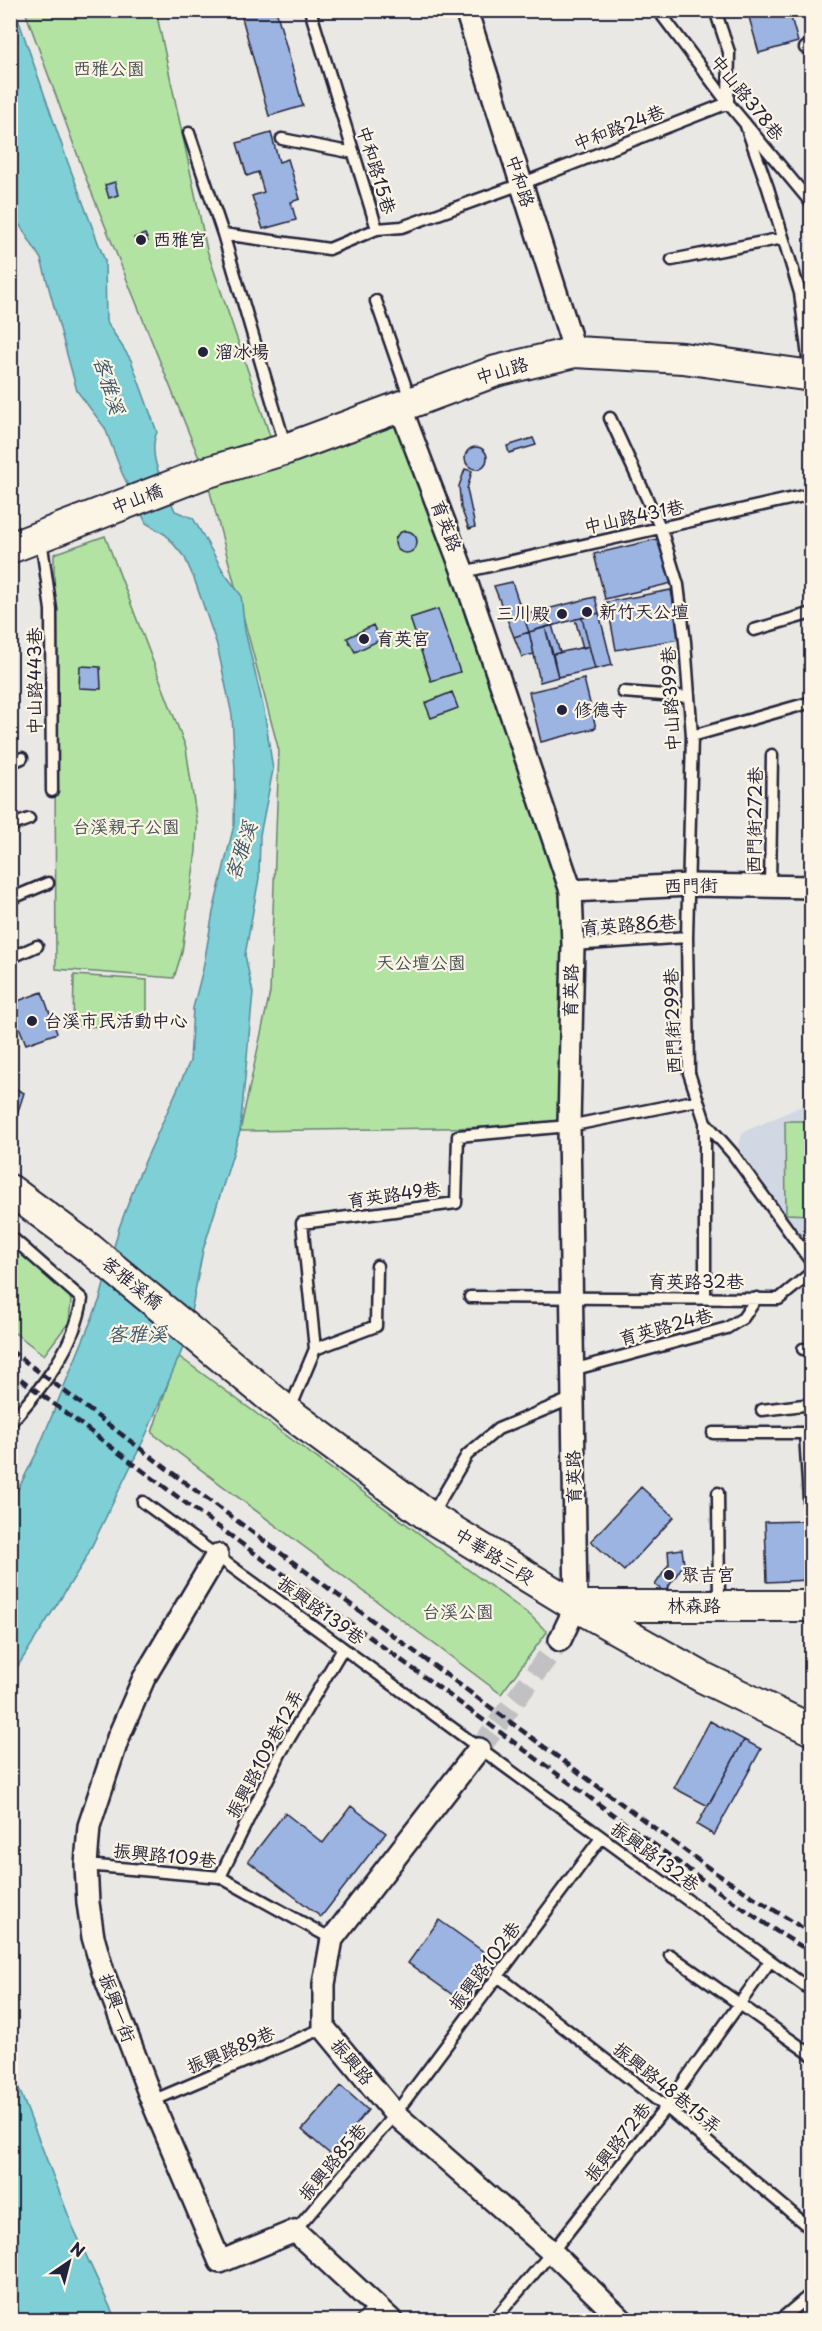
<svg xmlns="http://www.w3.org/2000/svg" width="822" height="2331" font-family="'Playpen Sans','LXGW WenKai TC',sans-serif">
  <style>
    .built { fill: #d2d8e3 }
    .green { fill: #b2e3a3; stroke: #6a826f; stroke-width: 1.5 }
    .water { fill: #7ecfd6; stroke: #598a98; stroke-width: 1.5 }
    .building { fill: #9cb4e1; stroke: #22223b; stroke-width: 1.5 }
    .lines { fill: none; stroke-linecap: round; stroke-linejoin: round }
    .street-tunnel { stroke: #c1c0c2; stroke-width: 21; stroke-dasharray: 21 10; stroke-linecap: butt }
    .lane-casing { stroke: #22223b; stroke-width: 15 }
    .street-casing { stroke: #22223b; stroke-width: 26 }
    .secondary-casing { stroke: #22223b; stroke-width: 34 }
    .lane { stroke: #fcf5e5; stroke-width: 10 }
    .street { stroke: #fcf5e5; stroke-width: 21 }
    .secondary { stroke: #fcf5e5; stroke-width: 30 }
    .rail { stroke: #22223b; stroke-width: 4.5; stroke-dasharray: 9 4.5; stroke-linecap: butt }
    .poi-dot { fill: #22223b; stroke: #fcf5e5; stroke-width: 2 }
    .labels { text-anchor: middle; stroke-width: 4.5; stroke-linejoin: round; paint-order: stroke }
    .park-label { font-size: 18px; fill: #465255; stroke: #fcf5e5 }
    .street-label { font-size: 18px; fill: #22223b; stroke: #fcf5e5 }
    .poi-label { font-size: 18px; fill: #22223b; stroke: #fcf5e5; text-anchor: start }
    .water-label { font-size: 20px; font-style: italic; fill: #3e566a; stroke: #fcf5e5 }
  </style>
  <rect width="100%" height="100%" fill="#e9e8e4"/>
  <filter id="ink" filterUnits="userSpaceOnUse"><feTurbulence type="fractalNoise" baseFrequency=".0167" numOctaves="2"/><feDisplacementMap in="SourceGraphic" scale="12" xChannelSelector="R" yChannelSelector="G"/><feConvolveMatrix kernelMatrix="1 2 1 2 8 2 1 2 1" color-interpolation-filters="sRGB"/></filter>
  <g filter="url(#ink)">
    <path class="built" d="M811 1102V1259L738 1146 743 1132Z"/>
    <path class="green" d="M25 11H156L207 250 271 439 199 458 87 181Z
      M400 406 571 891 569 1126 240 1131 270 992 279 751 205 473Z
      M105 536 186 748 197 823 196 851 182 952 174 978 56 969 54 554Z
      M74 975 147 980V1028L73 1026Z
      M785 1121H811V1215L786 1214Z
      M10 1242 66 1285 71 1301 69 1322 44 1355 11 1330Z
      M177 1355 531 1616 547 1632 501 1694 152 1433Z"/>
    <path class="water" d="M15 10 67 160 105 261 106 321 131 360 157 432C146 457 166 488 175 511L193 518 225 574 241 595 245 631 264 710 273 770 260 835 259 878 245 955 253 993 240 1131 203 1250 185 1343 145 1437 84 1562 11 1677 10 1505 37 1452 100 1299 119 1228 138 1177 190 1061 193 1008 203 969 213 912 234 825 235 771 232 715 217 645 195 581 185 558 166 535 146 523 122 473 105 428 77 391 41 259 11 211 10 11Z
      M11 2068 73 2227 116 2320H20L10 2284Z"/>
    <path class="building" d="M255 10H276L303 106 269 116 241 14Z
      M747 10H789L798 42 759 53Z
      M271 133 279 162 288 159 300 199 291 202 296 220 263 229 252 196 264 192 258 172 247 176 237 143Z
      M115 182 118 195 109 198 105 185Z
      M145 234 148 241 137 245 134 238Z
      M533 438 536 445 509 453 507 446Z
      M465 458a11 11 0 1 1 22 0a11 11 0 1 1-22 0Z
      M465 469 472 471 467 489 475 527 469 529 461 508 459 486Z
      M395 542a11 11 0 1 1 22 0a11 11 0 1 1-22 0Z
      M662 538 672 583 605 599 594 554Z
      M512 582 523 615 507 619 494 586Z
      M671 590 680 639 616 650 607 602Z
      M595 597 599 613 529 632 523 615Z
      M438 609 460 672 431 681 410 618Z
      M599 613 612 665 595 669 582 618Z
      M523 615 529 632 514 637 507 619Z
      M582 618 589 646 583 648 575 619Z
      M373 625 380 640 355 652 347 638Z
      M552 625 560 653 553 654 545 627Z
      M545 627 558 677 540 682 529 632Z
      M529 632 534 654 522 657 514 637Z
      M589 646 595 669 558 677 553 654Z
      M80 666 100 667 101 689 79 688Z
      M584 679 596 728 541 742 529 692Z
      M452 692 458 708 431 718 425 703Z
      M42 992 57 1033 26 1044 19 1027 14 1028 10 1025V1004Z
      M10 1086 24 1093 12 1130 10 1129Z
      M641 1487 674 1517 624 1571 591 1541Z
      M806 1521 809 1580 767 1582 765 1522Z
      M682 1549 684 1564 665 1592 655 1585 669 1564 668 1551Z
      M710 1721 744 1740 708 1806 674 1788Z
      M744 1740 761 1749 714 1835 697 1825Z
      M351 1806 386 1833 321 1917 248 1861 285 1813 323 1843Z
      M439 1920 498 1962 467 2005 408 1963Z
      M341 2086 368 2110 330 2154 302 2130Z"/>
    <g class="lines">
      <path class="street-tunnel" d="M479 1749 560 1640"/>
      <defs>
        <path id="lane" d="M310 10 377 229
          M658 10 728 103 812 204
          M805 48 812 43
          M745 123 768 188 800 293 810 373
          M189 133 223 234 286 448
          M282 139 354 153
          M223 234 329 249 377 229 402 227 521 184 728 103 729 52 715 10
          M672 260 783 238
          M376 301 411 402
          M610 418 661 529 678 585 685 642 692 736 687 937 689 1073 705 1122V1298
          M41 539 51 610 52 791
          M463 572 812 494
          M754 630 812 613
          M623 692 689 697
          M692 736 812 702
          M10 763 22 758
          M10 826 29 819
          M770 886 772 755
          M10 899 48 883
          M573 945 687 937
          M10 958 37 946
          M705 1122 733 1154 812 1263
          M10 1236 82 1299C75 1347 42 1388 10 1423
          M470 1297 779 1299 812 1272
          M315 1349 376 1326 377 1266
          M803 1349H812
          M572 1370 727 1328 743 1318 757 1298
          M290 1409 315 1349 302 1223 456 1203 458 1136 569 1126 698 1100
          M762 1410 812 1404
          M713 1433H811
          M805 1433 812 1549
          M718 1493 719 1603
          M143 1502 812 1991
          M431 1516 467 1455 498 1429 573 1398
          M86 1865 220 1877 332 1939
          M220 1877 280 1754 343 1648
          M670 1955 812 2055
          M498 1976 666 2107 812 2230
          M152 2101 324 2028
          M295 2231 395 2114 601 1838
          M362 2320 375 2307
          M494 2320 552 2252 666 2107 770 1961
          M780 2320 812 2293"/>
        <path id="street" d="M466 10 575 352
          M400 406 463 572 571 891 573 945 569 1126 576 1606 560 1640
          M571 891 689 885 812 887
          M217 1555 144 1678 118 1738 89 1826 86 1865 88 1903 93 1937 103 1972 152 2101 220 2262 295 2231 391 2320
          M479 1749 332 1939 324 1984V2028L395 2114 552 2252 622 2320"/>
        <path id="secondary" d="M10 548 205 473 286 449 496 371 575 352 683 358 812 376
          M10 1190 90 1249 288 1412 430 1517 576 1606 702 1677 812 1730
          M579 1606H812"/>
      </defs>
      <use href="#lane" class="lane-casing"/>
      <use href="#street" class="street-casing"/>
      <use href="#secondary" class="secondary-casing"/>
      <use href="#lane" class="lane"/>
      <use href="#street" class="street"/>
      <use href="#secondary" class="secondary"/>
      <path class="rail" d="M10 1350 191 1487 717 1874 812 1934
        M10 1371 183 1501 711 1886 773 1929 812 1953"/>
    </g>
  </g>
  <g class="poi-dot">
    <circle cx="141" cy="240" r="6"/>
    <circle cx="203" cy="352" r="6"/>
    <circle cx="587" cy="612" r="6"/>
    <circle cx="562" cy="614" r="6"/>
    <circle cx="364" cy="639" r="6"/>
    <circle cx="562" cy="710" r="6"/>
    <circle cx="32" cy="1021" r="6"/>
    <circle cx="669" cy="1575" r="6"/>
  </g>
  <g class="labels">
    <g class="park-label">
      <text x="109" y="75">西雅公園</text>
      <text x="126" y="833">台溪親子公園</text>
      <text x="421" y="969">天公壇公園</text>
      <text x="458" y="1618">台溪公園</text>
    </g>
    <g class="street-label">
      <text transform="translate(747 98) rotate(51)" y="6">中山路378巷</text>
      <text transform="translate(619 128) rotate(-21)" y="6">中和路24巷</text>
      <text transform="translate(376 170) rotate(73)" y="6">中和路15巷</text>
      <text transform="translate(520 181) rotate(72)" y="6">中和路</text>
      <text transform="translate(502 371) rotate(-16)" y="6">中山路</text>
      <text transform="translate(137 499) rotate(-21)" y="6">中山橋</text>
      <text transform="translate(634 517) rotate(-12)" y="6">中山路431巷</text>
      <text transform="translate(446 526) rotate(69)" y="6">育英路</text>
      <text transform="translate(35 681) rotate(-90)" y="6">中山路443巷</text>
      <text transform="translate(671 699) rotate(-93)" y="6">中山路399巷</text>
      <text transform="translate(755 820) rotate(-89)" y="6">西門街272巷</text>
      <text transform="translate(691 886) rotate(-1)" y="6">西門街</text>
      <text transform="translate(629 925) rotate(-4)" y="6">育英路86巷</text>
      <text transform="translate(571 991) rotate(-89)" y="6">育英路</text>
      <text transform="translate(673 1021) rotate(-92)" y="6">西門街299巷</text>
      <text transform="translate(394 1195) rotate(-8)" y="6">育英路49巷</text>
      <text x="696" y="1288">育英路32巷</text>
      <text transform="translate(132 1283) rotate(39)" y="6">客雅溪橋</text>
      <text transform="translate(666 1327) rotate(-15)" y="6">育英路24巷</text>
      <text transform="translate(574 1477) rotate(-91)" y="6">育英路</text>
      <text transform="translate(494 1556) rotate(32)" y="6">中華路三段</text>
      <text x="694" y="1612">林森路</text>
      <text transform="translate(321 1611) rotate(36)" y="6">振興路139巷</text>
      <text transform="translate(265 1754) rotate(-62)" y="6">振興路109巷12弄</text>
      <text transform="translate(165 1856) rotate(6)" y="6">振興路109巷</text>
      <text transform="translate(655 1857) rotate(36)" y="6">振興路132巷</text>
      <text transform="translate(485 1966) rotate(-53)" y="6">振興路102巷</text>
      <text transform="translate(117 2008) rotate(70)" y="6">振興一街</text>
      <text transform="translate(231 2050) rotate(-23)" y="6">振興路89巷</text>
      <text transform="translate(352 2062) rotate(50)" y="6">振興路</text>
      <text transform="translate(667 2088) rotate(39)" y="6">振興路48巷15弄</text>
      <text transform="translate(618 2142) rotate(-52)" y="6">振興路72巷</text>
      <text transform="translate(333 2162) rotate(-50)" y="6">振興路85巷</text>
    </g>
    <g class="poi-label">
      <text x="153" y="246">西雅宮</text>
      <text x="215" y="358">溜冰場</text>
      <text x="599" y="618">新竹天公壇</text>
      <text x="550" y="620" text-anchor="end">三川殿</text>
      <text x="376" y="645">育英宮</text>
      <text x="574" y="716">修德寺</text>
      <text x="44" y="1027">台溪市民活動中心</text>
      <text x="681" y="1581">聚吉宮</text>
    </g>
    <g class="water-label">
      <text transform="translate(109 385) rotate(73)" y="7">客雅溪</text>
      <text transform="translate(241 851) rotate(-71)" y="7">客雅溪</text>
      <text x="137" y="1341">客雅溪</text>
    </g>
  </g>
  <rect width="822" height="2331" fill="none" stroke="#fcf5e5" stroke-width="36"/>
  <rect x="18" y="18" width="786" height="2295" fill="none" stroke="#22223b" stroke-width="2" filter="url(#ink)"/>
  <g transform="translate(69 2262) rotate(35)" stroke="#fcf5e5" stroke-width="4.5" paint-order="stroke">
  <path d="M0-4.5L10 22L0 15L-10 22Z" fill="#22223b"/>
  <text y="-9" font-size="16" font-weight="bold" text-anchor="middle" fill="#22223b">N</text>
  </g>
</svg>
